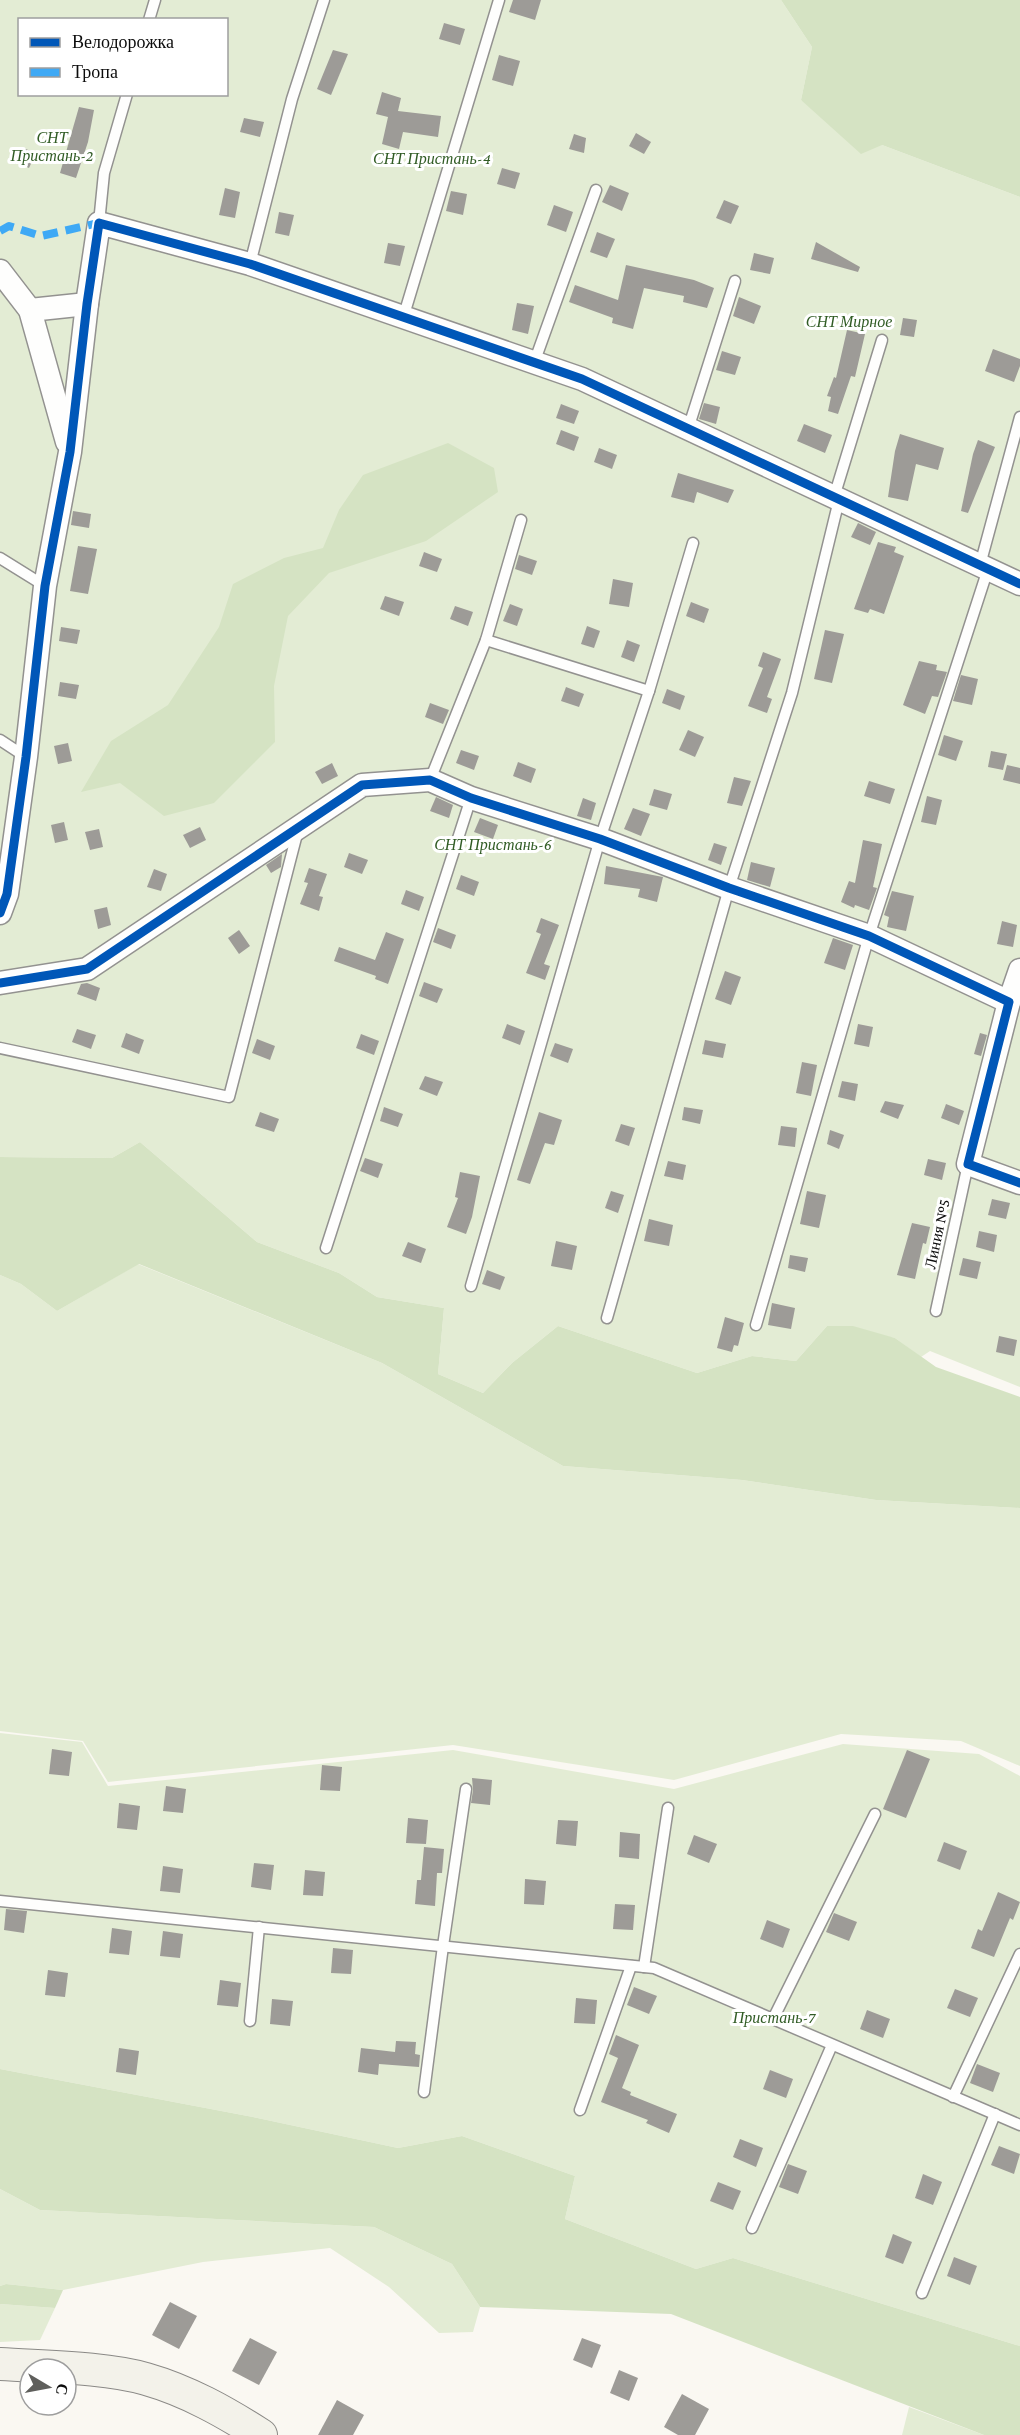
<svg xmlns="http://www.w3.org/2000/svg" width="1020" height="2435" font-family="'Crimson Pro',serif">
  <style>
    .green { fill: #e3ecd4; fill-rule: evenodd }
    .forest { fill: #d5e3c3 }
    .building { fill: #9d9b97 }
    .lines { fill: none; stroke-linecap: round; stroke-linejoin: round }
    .lane-casing { stroke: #939290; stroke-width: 13 }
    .street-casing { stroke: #939290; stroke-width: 25 }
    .secondary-casing { stroke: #8a8986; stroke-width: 34 }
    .lane { stroke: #fefefd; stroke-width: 10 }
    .street { stroke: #fefefd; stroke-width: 22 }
    .secondary { stroke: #f3f2ea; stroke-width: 32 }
    .quiet { stroke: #3fa9f5; stroke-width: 8; stroke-dasharray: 15 8; stroke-linecap: butt }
    .cycleway-casing { stroke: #fff; stroke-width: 13 }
    .cycleway { stroke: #0057b8; stroke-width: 9 }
    .labels { text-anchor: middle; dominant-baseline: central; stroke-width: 6; stroke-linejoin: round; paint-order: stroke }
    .park-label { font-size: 16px; font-style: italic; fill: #315c25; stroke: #fff }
    .street-label { font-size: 16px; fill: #0c0c0c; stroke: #fff }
  </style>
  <rect width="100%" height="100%" fill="#faf8f2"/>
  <g class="green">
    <path d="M0,0h781l31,47 -11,53 81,45 138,52v1190l-90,-36 -9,6 -26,-19 -68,-12 -31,35 -44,-5 -55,17 -139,-47 -46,37 -29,30 -45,-19 6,-66 -67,-11 -38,-24 -82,-31 -117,-100 -28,16 -112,-1zM20,20h206v74h-206z"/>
    <polygon points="138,1264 382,1363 563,1466 742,1480 876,1500 1020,1508 1020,1766 961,1741 841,1734 674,1780 453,1745 108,1782 83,1741 0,1731 0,1275 21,1284 57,1311"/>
    <polygon points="0,1733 82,1742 108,1786 453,1750 674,1789 843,1744 979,1754 1020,1776 1020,2346 733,2258 696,2269 565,2219 575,2176 462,2136 398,2148 253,2117 0,2069"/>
    <polygon points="0,2189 40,2210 374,2227 452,2264 480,2307 473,2332 439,2333 389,2287 330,2248 203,2262 63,2290 6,2284 0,2286"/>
    <polygon points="0,2304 55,2308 40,2340 0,2342"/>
    <polygon points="909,2407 984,2435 902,2435"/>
  </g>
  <g class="forest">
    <polygon points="781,0 1020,0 1020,197 882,145 861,154 801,100 812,47"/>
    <polygon points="448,443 494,468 498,492 426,541 329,573 288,616 274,686 275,742 214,803 164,816 120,783 81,792 111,741 168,705 219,627 233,584 284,558 323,548 339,510 363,475"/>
    <polygon points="140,1142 257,1242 339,1273 377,1297 444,1308 438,1374 483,1393 512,1363 558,1326 697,1373 752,1356 796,1361 827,1326 853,1326 895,1338 936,1367 1020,1397 1020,1508 876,1500 742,1480 563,1466 382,1363 139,1264 57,1311 21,1284 0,1275 0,1157 112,1158"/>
    <polygon points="0,2069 253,2117 398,2148 462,2136 575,2176 565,2219 696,2269 733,2258 1020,2346 1020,2435 984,2435 671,2314 480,2307 452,2264 374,2227 40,2210 0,2189"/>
    <polygon points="6,2284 63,2290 55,2308 0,2304 0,2286"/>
  </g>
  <g class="building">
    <polygon points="513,0 541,0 535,20 509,12"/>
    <polygon points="444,23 465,29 460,45 439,39"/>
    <polygon points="333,50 348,54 331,95 317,89"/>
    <polygon points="499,55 520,61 513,86 492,80"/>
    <polygon points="382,92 401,98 398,111 441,116 438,137 403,132 399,149 382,144 388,117 376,114"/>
    <polygon points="79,107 94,110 88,142 76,178 60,173"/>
    <polygon points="244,118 264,122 260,137 240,132"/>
    <polygon points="636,133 651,142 644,154 629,146"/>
    <polygon points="574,134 586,138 584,153 569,149"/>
    <polygon points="23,148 36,153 29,168 16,162"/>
    <polygon points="502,168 520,173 515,189 497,184"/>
    <polygon points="610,185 629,193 622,211 602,202"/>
    <polygon points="225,188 240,192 235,218 219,215"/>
    <polygon points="451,191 467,194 463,215 446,211"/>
    <polygon points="724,200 739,206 731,224 716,218"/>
    <polygon points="554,205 573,212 566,232 547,225"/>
    <polygon points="279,212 294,215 289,236 275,233"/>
    <polygon points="597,232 615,239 607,258 590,252"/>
    <polygon points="816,242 860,267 858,272 811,259"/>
    <polygon points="388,243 405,246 400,266 384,263"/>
    <polygon points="754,253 774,258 770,274 750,270"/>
    <polygon points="626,265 694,280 714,288 707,308 683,302 684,296 644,288 633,329 612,323 613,318 569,302 575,285 618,300"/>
    <polygon points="739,297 761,306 754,324 733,316"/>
    <polygon points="517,303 534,306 528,334 512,330"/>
    <polygon points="903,318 917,320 914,337 900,335"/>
    <polygon points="847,330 865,334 855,377 851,376 838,414 828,411 831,397 827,396 834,377 836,378"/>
    <polygon points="993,349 1020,359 1020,366 1014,382 985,371"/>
    <polygon points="722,351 741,357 735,375 716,370"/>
    <polygon points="704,403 720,407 716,424 699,419"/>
    <polygon points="561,404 579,411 574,424 556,418"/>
    <polygon points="804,424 832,435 825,453 797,441"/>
    <polygon points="561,430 579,437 574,451 556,444"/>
    <polygon points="900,434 944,448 938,470 916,464 908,501 888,497 895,451"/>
    <polygon points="978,440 995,447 968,513 961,511 973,454"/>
    <polygon points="599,448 617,455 612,469 594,462"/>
    <polygon points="678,473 734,490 728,503 697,492 694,503 671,497"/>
    <polygon points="73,511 91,514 89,528 71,525"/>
    <polygon points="858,523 876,532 870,545 851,537"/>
    <polygon points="878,542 896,547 894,552 904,556 884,614 870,609 868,613 854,609"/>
    <polygon points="78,546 97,549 88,594 70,591"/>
    <polygon points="424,552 442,559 437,572 419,566"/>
    <polygon points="519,555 537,561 532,575 515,569"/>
    <polygon points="613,579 633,583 629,607 609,604"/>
    <polygon points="385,596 404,602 399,616 380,609"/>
    <polygon points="691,602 709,609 704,623 686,616"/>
    <polygon points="510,604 523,609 517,626 503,621"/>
    <polygon points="455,606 473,612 468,626 450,619"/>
    <polygon points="587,626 600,631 594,648 581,644"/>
    <polygon points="61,627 80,630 77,644 59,641"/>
    <polygon points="825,630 844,634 832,683 814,679"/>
    <polygon points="627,640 640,645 634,662 621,657"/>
    <polygon points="763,652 781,659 767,697 772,699 767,713 748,706 763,668 758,666"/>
    <polygon points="919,661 937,665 936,670 947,672 938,697 932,696 925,714 903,705"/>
    <polygon points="961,675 978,679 972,705 953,701"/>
    <polygon points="60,682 79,685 76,699 58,696"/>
    <polygon points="566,687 584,694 579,707 561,701"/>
    <polygon points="667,689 685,696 680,710 662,703"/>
    <polygon points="430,703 449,710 443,724 425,717"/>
    <polygon points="688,730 704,737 695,757 679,750"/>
    <polygon points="944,735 963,741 956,761 938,755"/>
    <polygon points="68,743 72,761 58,764 54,746"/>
    <polygon points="461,750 479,756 474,770 456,763"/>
    <polygon points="991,751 1007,754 1003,770 988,767"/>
    <polygon points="518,762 536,769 531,783 513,776"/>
    <polygon points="332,763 338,776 322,784 315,772"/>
    <polygon points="1007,765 1020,768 1020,784 1003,780"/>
    <polygon points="734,777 751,781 742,806 727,803"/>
    <polygon points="869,781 895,789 890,804 864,796"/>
    <polygon points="654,789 672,794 667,810 649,805"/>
    <polygon points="927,796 942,800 936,825 921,822"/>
    <polygon points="436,797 453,805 449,818 430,811"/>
    <polygon points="583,798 596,803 591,820 577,816"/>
    <polygon points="633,808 650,814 641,836 624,829"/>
    <polygon points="480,818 498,825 493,839 474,832"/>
    <polygon points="64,822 68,840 55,843 51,825"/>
    <polygon points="200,827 206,840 190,848 183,835"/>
    <polygon points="99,829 103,847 90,850 85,832"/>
    <polygon points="863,840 882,844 873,887 877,888 869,910 855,905 854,908 841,902 849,881 855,883"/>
    <polygon points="714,843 727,847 721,865 708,860"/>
    <polygon points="349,853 368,860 362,874 344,867"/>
    <polygon points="282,854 281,867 271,873 266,865"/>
    <polygon points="751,862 775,868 770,887 747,880"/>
    <polygon points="606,866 663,877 657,902 638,897 640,889 604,884"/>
    <polygon points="309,868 327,874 319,896 323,897 319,911 300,904 308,883 304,882"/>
    <polygon points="154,869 167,874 161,891 147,887"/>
    <polygon points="461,875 479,882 474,896 456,889"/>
    <polygon points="406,890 424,897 419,911 401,904"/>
    <polygon points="892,891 914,896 906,931 887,927 889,917 884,915"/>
    <polygon points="107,907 111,925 98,929 94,910"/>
    <polygon points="541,918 559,925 544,964 550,966 545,980 526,973 541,934 536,932"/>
    <polygon points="1002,921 1017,925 1013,947 997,944"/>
    <polygon points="438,928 456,935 451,949 433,942"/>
    <polygon points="239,930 250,946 239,954 228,938"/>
    <polygon points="386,932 404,939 388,984 375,979 376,976 334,961 339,947 375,960"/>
    <polygon points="833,938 853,945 845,970 824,963"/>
    <polygon points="725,971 741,977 731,1005 715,999"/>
    <polygon points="424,982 443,989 437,1003 419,996"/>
    <polygon points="87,983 100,988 96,1001 77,994 81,984"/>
    <polygon points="507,1024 525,1031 520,1045 502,1038"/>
    <polygon points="858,1024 873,1027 869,1047 854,1044"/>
    <polygon points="77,1029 96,1035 91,1049 72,1042"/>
    <polygon points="126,1033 144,1040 139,1054 121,1047"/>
    <polygon points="980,1033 987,1035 981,1056 974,1054"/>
    <polygon points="361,1034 379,1041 374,1055 356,1048"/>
    <polygon points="257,1039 275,1046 270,1060 252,1053"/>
    <polygon points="705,1040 726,1044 723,1058 702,1054"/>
    <polygon points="555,1043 573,1049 568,1063 550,1056"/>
    <polygon points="802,1062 817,1065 811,1096 796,1093"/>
    <polygon points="425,1076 443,1082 437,1096 419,1089"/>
    <polygon points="842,1081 858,1084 855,1101 838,1097"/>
    <polygon points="885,1101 904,1105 898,1119 880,1112"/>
    <polygon points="946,1104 964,1111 959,1125 941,1118"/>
    <polygon points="384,1107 403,1114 398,1127 380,1121"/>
    <polygon points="684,1107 703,1110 700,1124 682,1120"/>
    <polygon points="260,1112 279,1119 274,1132 255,1126"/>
    <polygon points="539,1112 562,1120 554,1145 545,1143 530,1184 517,1180"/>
    <polygon points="621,1124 635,1128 629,1146 615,1141"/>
    <polygon points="781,1126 797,1128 795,1147 778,1145"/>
    <polygon points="830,1130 844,1135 839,1149 827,1144"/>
    <polygon points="365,1158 383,1164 378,1178 360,1171"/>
    <polygon points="928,1159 946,1163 942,1180 924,1175"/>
    <polygon points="668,1161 686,1165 683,1180 664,1176"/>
    <polygon points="460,1172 480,1176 472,1217 466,1234 447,1227 458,1198 455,1197"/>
    <polygon points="611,1191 624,1195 618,1213 605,1208"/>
    <polygon points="807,1191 826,1195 819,1228 800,1224"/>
    <polygon points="992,1199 1010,1203 1006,1219 988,1215"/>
    <polygon points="649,1219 673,1225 669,1246 644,1241"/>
    <polygon points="912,1223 930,1227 926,1244 923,1243 915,1279 897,1275"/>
    <polygon points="979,1231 997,1235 994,1252 976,1247"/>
    <polygon points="556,1241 577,1246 572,1270 551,1266"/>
    <polygon points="408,1242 426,1249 421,1263 402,1256"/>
    <polygon points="790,1255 808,1258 805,1272 788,1268"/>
    <polygon points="963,1258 981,1262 977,1279 959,1275"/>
    <polygon points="487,1270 505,1277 500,1290 482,1284"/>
    <polygon points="772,1303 795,1308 791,1329 768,1325"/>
    <polygon points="725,1317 744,1323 738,1346 734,1345 732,1352 717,1348"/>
    <polygon points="999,1336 1017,1340 1014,1356 996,1352"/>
    <polygon points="52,1749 72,1752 69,1776 49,1774"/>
    <polygon points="907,1750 930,1759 906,1818 883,1809"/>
    <polygon points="322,1765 342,1767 340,1791 320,1790"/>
    <polygon points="472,1778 492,1780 490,1805 471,1803 473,1790"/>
    <polygon points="166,1786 186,1789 183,1813 163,1811"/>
    <polygon points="119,1803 140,1806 137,1830 117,1828"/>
    <polygon points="408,1818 428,1820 426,1844 406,1843"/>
    <polygon points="558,1820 578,1821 576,1846 556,1844"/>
    <polygon points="620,1832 640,1834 639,1859 619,1857"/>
    <polygon points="694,1835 717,1844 709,1863 687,1854"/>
    <polygon points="944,1842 967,1851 960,1870 937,1861"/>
    <polygon points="424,1847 444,1849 442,1873 437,1873 435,1906 415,1904 417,1880 421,1880"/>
    <polygon points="254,1863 274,1865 271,1890 251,1887"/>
    <polygon points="163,1866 183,1869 180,1893 160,1891"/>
    <polygon points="305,1870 325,1872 323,1896 303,1895"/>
    <polygon points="525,1879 546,1881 544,1905 524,1904"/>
    <polygon points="998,1892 1020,1902 1013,1920 1010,1918 994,1957 971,1948 978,1929 982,1931"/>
    <polygon points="615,1904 635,1905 633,1930 613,1929"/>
    <polygon points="6,1909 27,1911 24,1933 4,1930"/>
    <polygon points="834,1913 857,1922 849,1941 826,1932"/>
    <polygon points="767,1920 790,1929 783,1948 760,1939"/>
    <polygon points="112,1928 132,1931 129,1955 109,1953"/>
    <polygon points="163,1931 183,1934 180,1958 160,1956"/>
    <polygon points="333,1948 353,1950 351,1974 331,1973"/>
    <polygon points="48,1970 68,1973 65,1997 45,1995"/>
    <polygon points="220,1980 241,1983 238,2007 217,2005"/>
    <polygon points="634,1987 657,1996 649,2014 627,2005"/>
    <polygon points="955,1989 978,1998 970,2017 947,2008"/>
    <polygon points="576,1998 597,2000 595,2024 574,2023"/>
    <polygon points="272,1999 293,2001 290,2026 270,2024"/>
    <polygon points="867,2010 890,2019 883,2038 860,2029"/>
    <polygon points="616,2035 639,2045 622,2088 631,2092 630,2095 677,2114 669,2133 646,2123 648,2120 601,2102 618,2058 609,2054"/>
    <polygon points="396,2041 416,2042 415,2054 420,2055 419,2067 379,2064 378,2075 358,2072 361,2048 395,2052"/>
    <polygon points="119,2048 139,2051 136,2075 116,2072"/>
    <polygon points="977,2064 1000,2073 993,2092 970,2083"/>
    <polygon points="770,2070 793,2079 786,2098 763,2089"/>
    <polygon points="740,2139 763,2148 756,2167 733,2157"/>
    <polygon points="999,2146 1020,2154 1014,2174 991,2165"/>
    <polygon points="788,2164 807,2171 798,2194 779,2187"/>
    <polygon points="923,2174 942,2182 933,2205 915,2198"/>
    <polygon points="718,2182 741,2191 733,2210 710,2201"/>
    <polygon points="893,2234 912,2242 903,2264 885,2257"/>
    <polygon points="954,2257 977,2266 970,2285 947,2276"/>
    <polygon points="170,2302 197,2316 179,2349 152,2335"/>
    <polygon points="250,2338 277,2352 259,2385 232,2371"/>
    <polygon points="582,2338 601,2345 592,2368 573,2360"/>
    <polygon points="619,2370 638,2378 629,2401 610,2393"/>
    <polygon points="682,2394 709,2409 695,2435 678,2435 664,2427"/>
    <polygon points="337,2400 364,2415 353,2435 318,2435"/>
  </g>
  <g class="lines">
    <g class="lane-casing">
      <g id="lane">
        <polyline points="149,20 155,0"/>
        <polyline points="99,223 104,173 127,94"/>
        <polyline points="250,264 292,99 324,0"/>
        <polyline points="403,318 499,0"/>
        <polyline points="534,363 596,190"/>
        <polyline points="688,429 735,281"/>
        <polyline points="834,497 882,340"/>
        <polyline points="0,558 45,586"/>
        <polyline points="980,565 1020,417"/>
        <polyline points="486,640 649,691"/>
        <polyline points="0,740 26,757"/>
        <polyline points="430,780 486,640 521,520"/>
        <polyline points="0,1048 229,1097 298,830"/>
        <polyline points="326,1248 471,798"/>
        <polyline points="471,1286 600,839 649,691 693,543"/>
        <polyline points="936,1311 968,1164"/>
        <polyline points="607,1318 729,888 792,693 839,500"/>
        <polyline points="756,1325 869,936 988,569"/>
        <polyline points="0,1901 654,1968 1020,2125"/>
        <polyline points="644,1967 668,1808"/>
        <polyline points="773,2019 875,1814"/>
        <polyline points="250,2021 259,1927"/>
        <polyline points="424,2092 443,1946 466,1789"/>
        <polyline points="953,2097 1020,1954"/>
        <polyline points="580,2110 631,1966"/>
        <polyline points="752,2228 832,2045"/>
        <polyline points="922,2293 995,2114"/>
      </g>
    </g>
    <g class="street-casing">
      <g id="street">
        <polyline points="0,271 30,310 67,442"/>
        <polyline points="30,310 87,304"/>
        <polyline points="0,913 7,894 26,757 45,586 70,452 87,304 99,223 250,264 582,379 1020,584"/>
        <polyline points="0,983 87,969 362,785 430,780 471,798 600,839 729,888 869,936 1009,1002 968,1164 1020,1183"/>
        <polyline points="1009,1002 1020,970"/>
      </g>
    </g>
    <g class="secondary-casing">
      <path id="secondary" d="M0,2364c44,3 105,3 146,15 42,12 79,33 115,56"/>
    </g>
    <use href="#lane" class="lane"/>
    <use href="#street" class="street"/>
    <use href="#secondary" class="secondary"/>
    <polyline class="quiet" points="0,231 9,226 41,236 99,223"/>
    <g class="cycleway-casing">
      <g id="cycleway">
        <polyline points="0,913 7,894 26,757 45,586 70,452 87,304 99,223 250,264 582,379 1020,584"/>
        <polyline points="0,983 87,969 362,785 430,780 471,798 600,839 729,888 869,936 1009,1002 968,1164 1020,1183"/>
      </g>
    </g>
    <use href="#cycleway" class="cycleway"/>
  </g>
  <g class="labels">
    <g class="park-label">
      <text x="52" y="137">СНТ<tspan x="52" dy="18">Пристань-2</tspan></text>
      <text x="432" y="158">СНТ Пристань-4</text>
      <text x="849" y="321">СНТ Мирное</text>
      <text x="493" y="844">СНТ Пристань-6</text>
      <text x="774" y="2017">Пристань-7</text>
    </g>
    <g class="street-label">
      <text transform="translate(937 1234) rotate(-78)">Линия №5</text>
    </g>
  </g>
  <rect x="18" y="18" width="210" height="78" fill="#ffffff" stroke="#9e9e9e" stroke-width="1.5"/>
  <rect x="30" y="38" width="30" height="9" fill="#0057b8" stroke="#9e9e9e" stroke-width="1.5"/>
  <text x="72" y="48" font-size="18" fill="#0c0c0c">Велодорожка</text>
  <rect x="30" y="68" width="30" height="9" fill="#3fa9f5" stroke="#9e9e9e" stroke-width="1.5"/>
  <text x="72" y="78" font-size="18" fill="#0c0c0c">Тропа</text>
  <g transform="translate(48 2387) rotate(100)"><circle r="28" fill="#ffffff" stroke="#9e9e9e" stroke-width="1.5"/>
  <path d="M0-4.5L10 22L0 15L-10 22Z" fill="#5f5f5c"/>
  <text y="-9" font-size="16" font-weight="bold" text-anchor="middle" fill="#0c0c0c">С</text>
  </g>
</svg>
